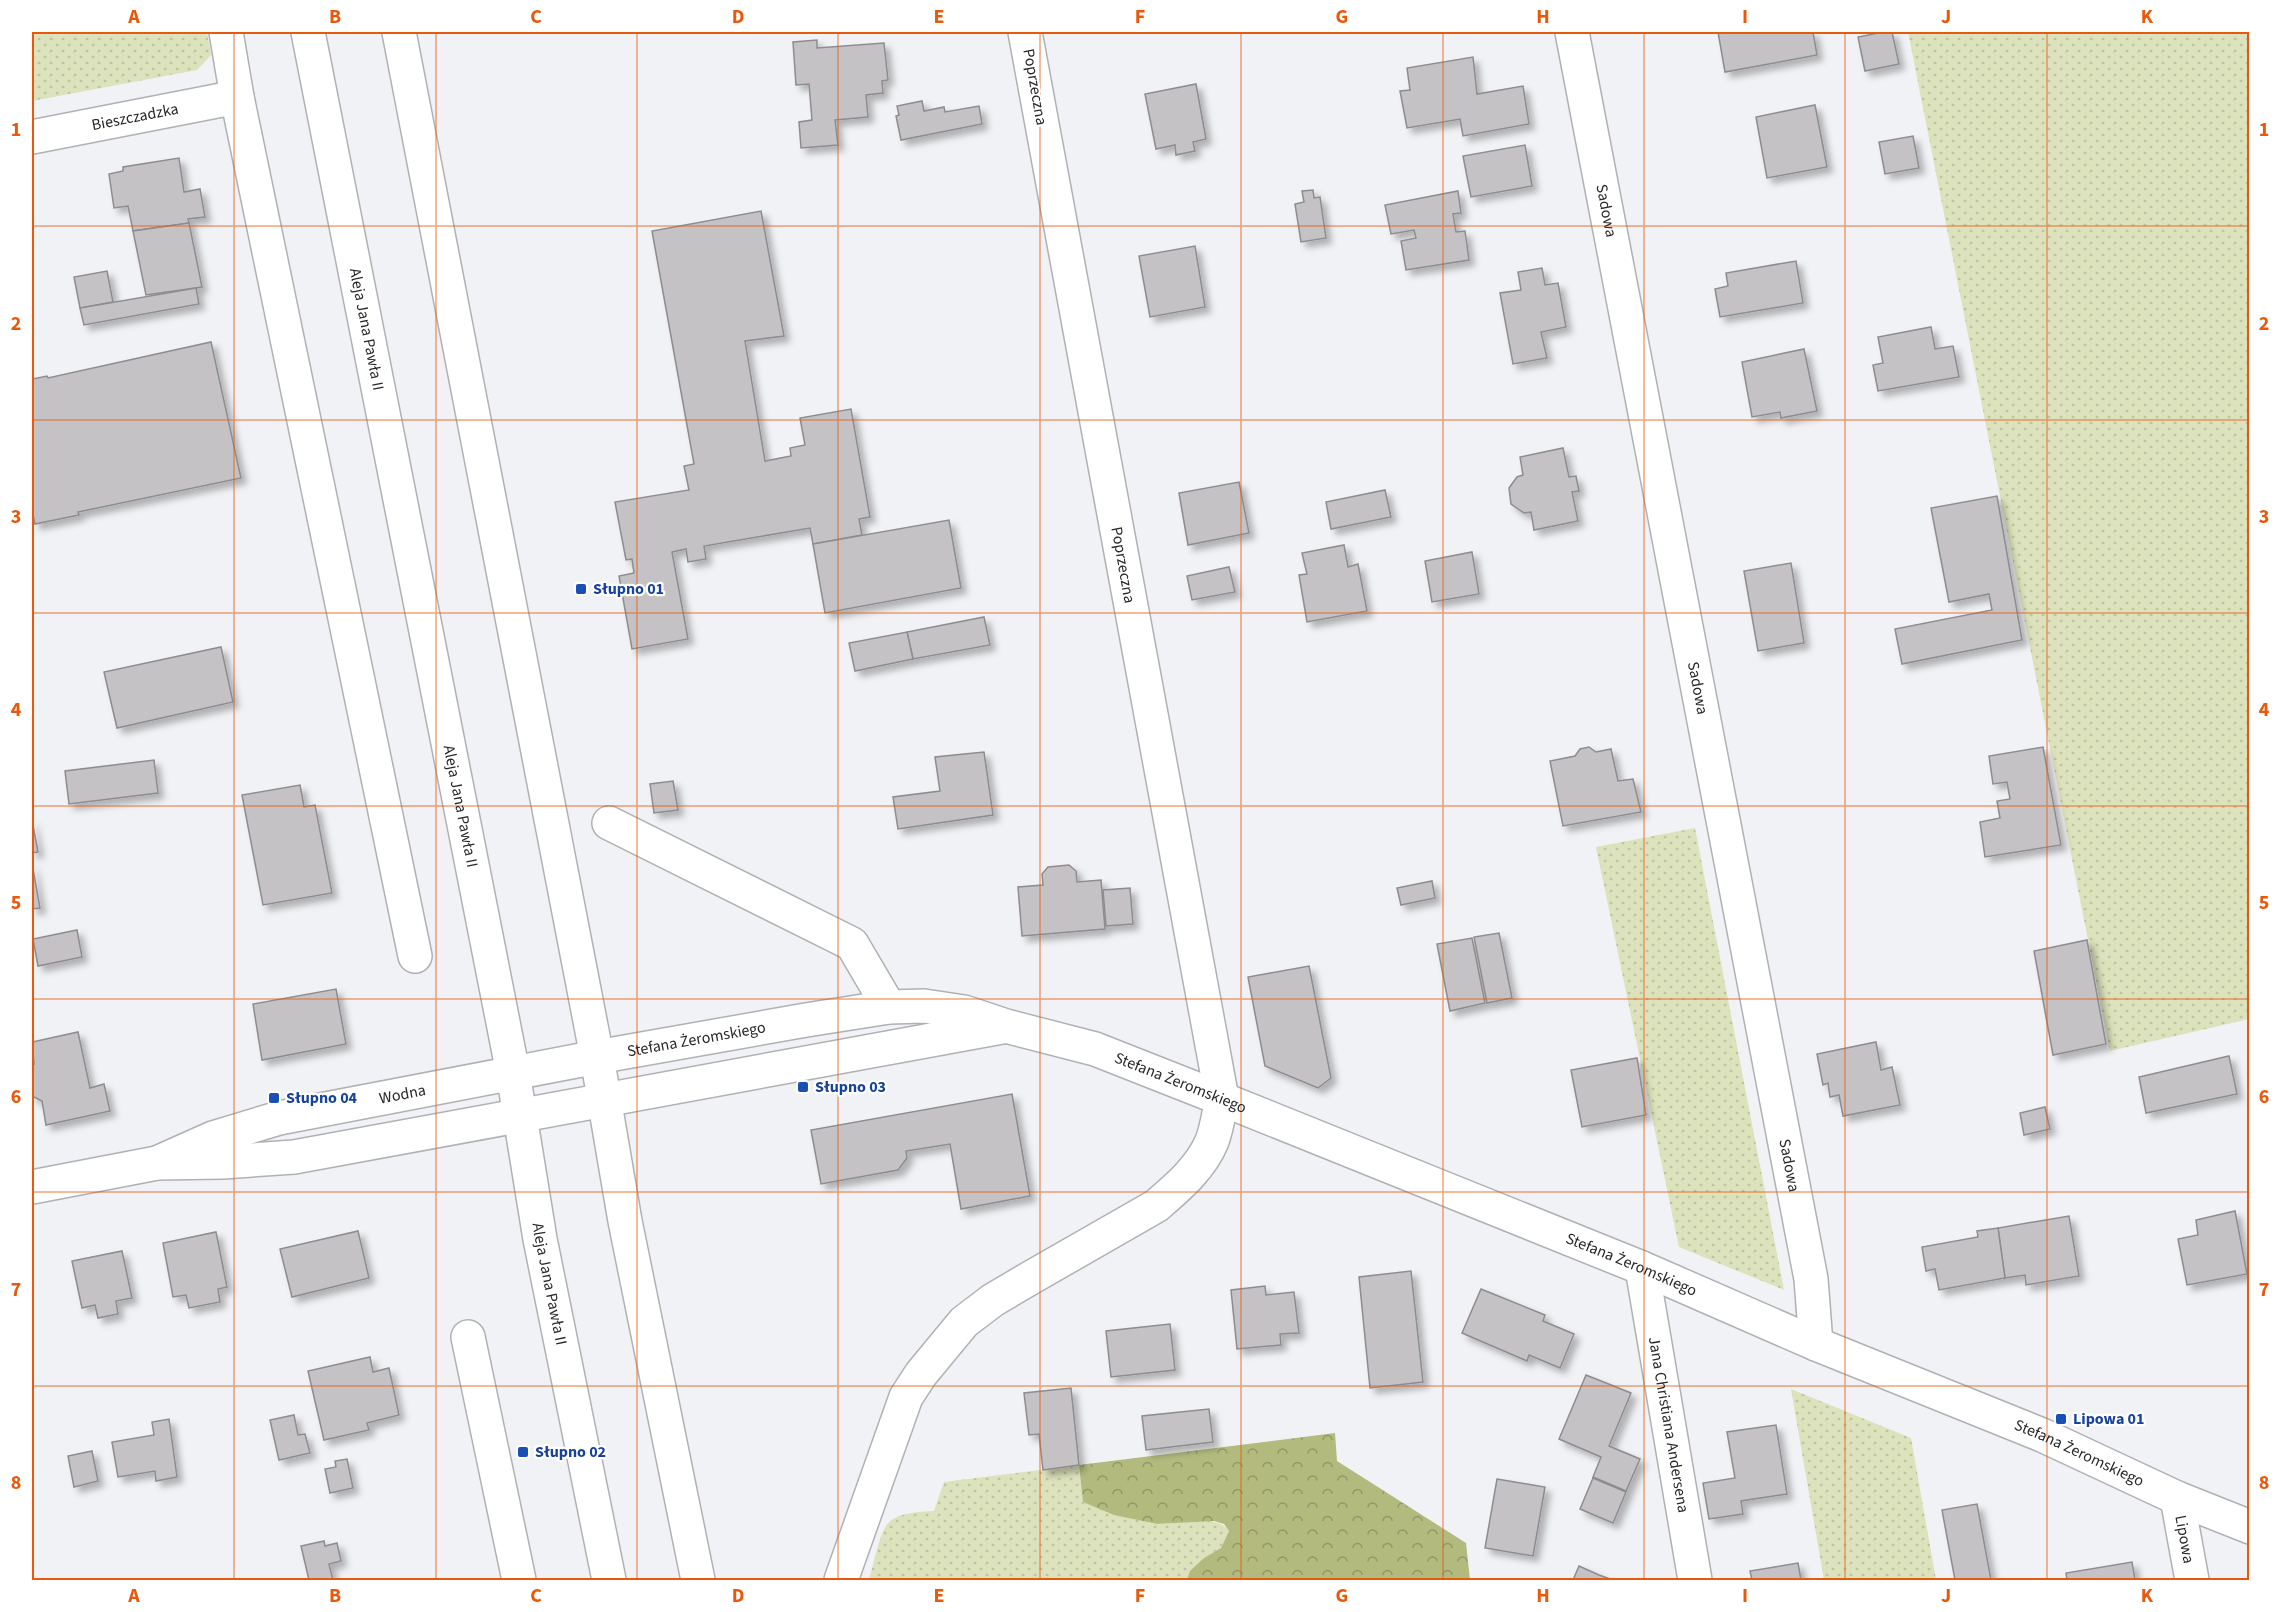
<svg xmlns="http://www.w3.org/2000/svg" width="2281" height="1612" font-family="'Source Sans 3',sans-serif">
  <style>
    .grass { fill: url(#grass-dots) }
    .forest { fill: url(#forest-crowns) }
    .building { fill: #c5c2c5; stroke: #8e8c8e; stroke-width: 1.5; filter: url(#shadow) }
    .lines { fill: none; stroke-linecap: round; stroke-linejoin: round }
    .minor-casing { stroke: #b0b1b4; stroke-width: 36 }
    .major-casing { stroke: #b0b1b4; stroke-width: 36 }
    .minor { stroke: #fff; stroke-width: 33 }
    .major { stroke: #fff; stroke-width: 33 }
    .grid { fill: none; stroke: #e8590c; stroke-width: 1.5; stroke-opacity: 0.55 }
    .transit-dot { fill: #1a4fb4; stroke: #fff; stroke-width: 2 }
    .labels { text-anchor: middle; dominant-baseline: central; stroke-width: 4.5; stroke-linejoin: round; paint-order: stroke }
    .street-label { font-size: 16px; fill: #272728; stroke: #fff }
    .transit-label { font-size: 16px; font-weight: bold; fill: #164399; stroke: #fff; text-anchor: start }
    .neatline { fill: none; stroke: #e8590c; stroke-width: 2 }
    .grid-label { font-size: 20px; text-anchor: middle; font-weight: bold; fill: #e8590c }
  </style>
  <defs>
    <pattern id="grass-dots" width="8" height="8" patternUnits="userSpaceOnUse" patternTransform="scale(1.5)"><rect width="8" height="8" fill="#dce2bb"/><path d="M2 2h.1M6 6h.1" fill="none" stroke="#bdc2a1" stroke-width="1.8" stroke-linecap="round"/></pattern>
    <pattern id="forest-crowns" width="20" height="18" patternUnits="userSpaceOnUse" patternTransform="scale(1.5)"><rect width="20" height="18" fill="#b2ba7d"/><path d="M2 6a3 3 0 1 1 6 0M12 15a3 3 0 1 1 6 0" fill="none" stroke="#919766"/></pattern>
    <filter id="shadow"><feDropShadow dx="5.5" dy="5.5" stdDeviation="3" flood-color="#0004"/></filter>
  </defs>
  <rect width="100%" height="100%" fill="#f1f2f5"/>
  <g class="grass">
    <polygon points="32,32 207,32 211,55 197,70 32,101"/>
    <polygon points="1908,32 2249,32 2249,1019 2110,1051"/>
    <polygon points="1695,828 1784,1290 1679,1247 1596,847"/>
    <polygon points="1791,1389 1911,1438 1936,1580 1824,1580"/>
    <path d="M1079,1465l4,37c20,6 57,21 76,22 21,1 56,-12 70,7l-8,17 -17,10 -13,13 -4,9h-318c3,-10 11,-47 17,-54 9,-14 33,-14 48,-15l10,-29z"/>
  </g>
  <polygon class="forest" points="1335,1433 1337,1461 1466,1543 1470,1580 1187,1580 1190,1571 1204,1558 1221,1548 1229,1531 1224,1524 1214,1521 1157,1524 1114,1515 1083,1502 1079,1465"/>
  <g class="building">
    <polygon points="1718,32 1813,32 1817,55 1725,72"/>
    <polygon points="1883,32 1892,32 1899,64 1865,71 1858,37"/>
    <polygon points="817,40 817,48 884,43 888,80 882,81 883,93 866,95 868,117 835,120 838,145 801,148 799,122 812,120 809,84 796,85 793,42"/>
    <polygon points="1473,57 1477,94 1523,86 1529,124 1463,136 1460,119 1407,128 1400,91 1410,90 1407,68"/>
    <polygon points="1196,84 1206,139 1193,142 1195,151 1176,155 1175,145 1156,149 1145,94"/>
    <polygon points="922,101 924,111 944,107 945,112 979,106 982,124 901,140 896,116 899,115 897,106"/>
    <polygon points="1815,105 1827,167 1767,178 1756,117"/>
    <polygon points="1913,136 1919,168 1885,174 1879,142"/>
    <polygon points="1525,145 1532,186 1471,197 1463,156"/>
    <polygon points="179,158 184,192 200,189 205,217 188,219 189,223 133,231 128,206 114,208 109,174 123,171 123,167"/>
    <polygon points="1313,190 1314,198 1320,197 1326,238 1301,242 1295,204 1304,202 1302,191"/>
    <polygon points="1458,191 1461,213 1453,214 1456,232 1465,231 1469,260 1406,270 1401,241 1416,238 1414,230 1391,234 1385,205"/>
    <polygon points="761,211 784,336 745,341 765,461 791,456 790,448 805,445 800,418 851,409 870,517 859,519 862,535 813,544 810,528 704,546 706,559 688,562 686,549 672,552 688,639 632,649 619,576 634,573 632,559 626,560 615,502 689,490 684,466 694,464 652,231"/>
    <polygon points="189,223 202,287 146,295 133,231"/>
    <polygon points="1195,246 1205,307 1150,317 1139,256"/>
    <polygon points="1796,261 1803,303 1720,317 1715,289 1728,286 1726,273"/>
    <polygon points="1542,268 1545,285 1558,283 1566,327 1541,332 1547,358 1513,364 1500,293 1521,290 1518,272"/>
    <polygon points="107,271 113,302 80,308 74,277"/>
    <polygon points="196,288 199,304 84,325 80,308"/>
    <polygon points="1931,327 1935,349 1953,346 1959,377 1878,391 1873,365 1883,363 1878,337"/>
    <polygon points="211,342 241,478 78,512 79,515 35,524 32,510 32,379 47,376 48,378"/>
    <polygon points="1804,349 1817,411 1781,418 1780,412 1752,417 1742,362"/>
    <polygon points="1563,448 1569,477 1576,476 1579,491 1572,492 1578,521 1534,530 1531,512 1524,513 1511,504 1509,488 1517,477 1523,475 1520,457"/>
    <polygon points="1239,482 1249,533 1188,545 1179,493"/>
    <polygon points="1385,490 1391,517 1331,529 1326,502"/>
    <polygon points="1997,496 2022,640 1902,664 1895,629 1992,610 1989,594 1949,602 1931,508"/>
    <polygon points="949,520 961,588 825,613 813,544"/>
    <polygon points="1344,545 1348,567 1358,564 1367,611 1307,622 1299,575 1307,574 1302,553"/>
    <polygon points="1472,552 1479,594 1432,602 1425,561"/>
    <polygon points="1791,563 1804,643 1758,651 1744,571"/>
    <polygon points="1229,567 1235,592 1192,600 1187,576"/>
    <polygon points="984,617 990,645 913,659 907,632"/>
    <polygon points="907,632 913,659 855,671 849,643"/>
    <polygon points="221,647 233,702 117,728 104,672"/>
    <polygon points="1589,747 1596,752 1611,749 1618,781 1633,779 1641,812 1563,826 1550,761 1575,756 1580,749"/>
    <polygon points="2043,747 2061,845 1985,857 1980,822 2000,818 1997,801 2010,799 2007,782 1993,784 1989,756"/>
    <polygon points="984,752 993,815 898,829 893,797 940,791 935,757"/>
    <polygon points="154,760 158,793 69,804 65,771"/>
    <polygon points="673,781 678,810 654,813 650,784"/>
    <polygon points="300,785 304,807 315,805 332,893 263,905 242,795"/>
    <polygon points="32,820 38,852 32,853"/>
    <polygon points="32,863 40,908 32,909"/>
    <polygon points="1069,865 1076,871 1077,882 1101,880 1105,929 1022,936 1018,887 1043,885 1042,874 1048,867"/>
    <polygon points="1432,881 1435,898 1401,905 1397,888"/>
    <polygon points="1130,888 1133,924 1106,926 1103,890"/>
    <polygon points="77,930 82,957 38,966 33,939"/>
    <polygon points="1499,933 1512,998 1487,1003 1474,937"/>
    <polygon points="1472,938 1485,1003 1450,1011 1437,944"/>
    <polygon points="2087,940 2106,1044 2053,1055 2034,951"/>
    <polygon points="1309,966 1331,1078 1318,1088 1265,1066 1248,977"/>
    <polygon points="336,989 346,1044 262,1060 253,1004"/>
    <polygon points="78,1032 90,1088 104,1084 110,1111 46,1125 42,1101 32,1096 32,1064 34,1064 32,1042"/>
    <polygon points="1876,1042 1881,1070 1892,1067 1900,1105 1843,1116 1839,1095 1830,1097 1828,1083 1823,1085 1817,1054"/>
    <polygon points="2229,1056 2237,1094 2146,1113 2139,1077"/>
    <polygon points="1637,1058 1646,1115 1582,1127 1571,1070"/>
    <polygon points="1012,1094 1030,1196 961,1209 950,1144 906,1151 907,1158 898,1170 821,1184 811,1130"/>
    <polygon points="2045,1107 2050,1129 2024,1135 2020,1113"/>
    <polygon points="2235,1211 2247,1274 2187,1285 2178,1239 2198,1235 2196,1220"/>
    <polygon points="2069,1216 2079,1276 2026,1285 2025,1275 2005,1278 1998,1228"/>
    <polygon points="1998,1228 2005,1278 1939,1290 1935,1269 1926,1271 1922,1247 1978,1237 1977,1231"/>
    <polygon points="358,1231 369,1278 292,1297 280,1249"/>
    <polygon points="216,1232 227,1287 218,1289 220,1302 189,1308 186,1295 173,1297 163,1243"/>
    <polygon points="122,1251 132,1298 116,1301 118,1314 98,1318 95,1305 82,1308 72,1261"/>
    <polygon points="1411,1271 1423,1382 1370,1388 1359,1277"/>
    <polygon points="1265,1286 1266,1295 1294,1292 1299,1333 1280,1334 1281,1345 1237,1349 1231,1290"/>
    <polygon points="1481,1289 1545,1315 1543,1321 1574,1334 1560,1368 1529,1355 1527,1361 1462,1333"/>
    <polygon points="1170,1324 1175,1370 1111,1377 1106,1331"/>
    <polygon points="370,1357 373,1372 389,1368 399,1415 367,1423 369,1430 324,1440 308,1371"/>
    <polygon points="1586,1375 1631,1393 1609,1446 1640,1459 1626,1491 1593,1477 1601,1457 1559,1439"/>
    <polygon points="1071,1388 1079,1465 1043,1470 1039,1434 1029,1435 1024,1393"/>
    <polygon points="1209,1409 1213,1442 1146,1450 1142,1416"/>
    <polygon points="294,1415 298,1435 305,1434 310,1453 279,1460 270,1420"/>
    <polygon points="169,1419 177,1477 156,1481 155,1471 118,1477 112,1442 154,1435 152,1422"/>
    <polygon points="1776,1425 1787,1494 1741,1501 1743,1514 1709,1519 1703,1483 1735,1478 1727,1432"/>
    <polygon points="92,1451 98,1481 74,1487 68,1456"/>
    <polygon points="347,1459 353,1488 330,1493 325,1469 336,1467 335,1461"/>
    <polygon points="1593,1478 1626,1492 1613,1523 1580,1509"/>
    <polygon points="1497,1479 1545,1487 1533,1556 1485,1548"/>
    <polygon points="1977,1504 1991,1580 1955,1580 1942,1510"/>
    <polygon points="324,1541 325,1546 337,1543 341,1561 329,1564 333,1580 309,1580 301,1546"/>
    <polygon points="2132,1562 2135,1580 2067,1580 2066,1573"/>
    <polygon points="1798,1563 1801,1580 1752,1580 1750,1571"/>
    <polygon points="1579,1566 1599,1575 1613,1580 1573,1580"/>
  </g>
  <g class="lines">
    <g class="minor-casing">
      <g id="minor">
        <polyline points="226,32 237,97 415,956"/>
        <path id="s1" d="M1572,32l239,1247 5,65"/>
        <path id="s2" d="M32,137l205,-40"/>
        <polyline points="609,823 852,944 889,1007"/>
        <path id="s3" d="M157,1163l56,-25 66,-20 318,-61 209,-37 83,-13 35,-1 40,6 42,14 89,23 127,50 420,169 174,76 226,91 135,63 73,29"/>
        <polyline points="32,1187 157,1163 223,1162 294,1157 1002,1027"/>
        <path id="s4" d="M1642,1268l53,312"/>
        <polyline points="468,1337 519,1580"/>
        <path id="s5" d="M2177,1498l15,82"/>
        <path d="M841,1580l65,-183 15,-23 43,-52 29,-22 39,-23 124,-71c21,-18 45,-38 56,-65 5,-13 7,-29 10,-42l-197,-1067"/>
      </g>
    </g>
    <g class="major-casing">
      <g id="major">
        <path id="s6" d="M308,32l205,1041 27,166 69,341"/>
        <polyline points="399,32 597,1057 625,1221 698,1580"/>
      </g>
    </g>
    <use href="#minor" class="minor"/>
    <use href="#major" class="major"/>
  </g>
  <path class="grid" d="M234,32v1548M436,32v1548M637,32v1548M838,32v1548M1040,32v1548M1241,32v1548M1443,32v1548M1644,32v1548M1845,32v1548M2047,32v1548M32,226h2218M32,420h2218M32,613h2218M32,806h2218M32,999h2218M32,1192h2218M32,1386h2218"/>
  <g class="transit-dot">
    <rect x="575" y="583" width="12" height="12" rx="3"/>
    <rect x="797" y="1081" width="12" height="12" rx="3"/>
    <rect x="268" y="1092" width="12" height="12" rx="3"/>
    <rect x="2055" y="1413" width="12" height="12" rx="3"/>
    <rect x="517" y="1446" width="12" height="12" rx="3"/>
  </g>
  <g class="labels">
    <g class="street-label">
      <text transform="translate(1035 87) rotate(80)">Poprzeczna</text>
      <text stroke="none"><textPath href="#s2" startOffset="105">Bieszczadzka</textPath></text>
      <text stroke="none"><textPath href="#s1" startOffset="182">Sadowa</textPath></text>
      <text stroke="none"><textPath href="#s6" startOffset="303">Aleja Jana Pawła II</textPath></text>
      <text transform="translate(1123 565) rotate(80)">Poprzeczna</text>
      <text stroke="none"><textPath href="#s1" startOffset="668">Sadowa</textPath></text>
      <text stroke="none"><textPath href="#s6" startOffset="789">Aleja Jana Pawła II</textPath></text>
      <text stroke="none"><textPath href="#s3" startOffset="555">Stefana Żeromskiego</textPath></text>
      <text stroke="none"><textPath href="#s3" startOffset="1054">Stefana Żeromskiego</textPath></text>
      <text stroke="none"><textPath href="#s3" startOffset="256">Wodna</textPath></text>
      <text stroke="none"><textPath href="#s1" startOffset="1154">Sadowa</textPath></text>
      <text stroke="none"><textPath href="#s3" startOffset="1540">Stefana Żeromskiego</textPath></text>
      <text stroke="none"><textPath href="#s6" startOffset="1275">Aleja Jana Pawła II</textPath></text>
      <text stroke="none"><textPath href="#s4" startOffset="159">Jana Christiana Andersena</textPath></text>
      <text stroke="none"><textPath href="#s3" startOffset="2026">Stefana Żeromskiego</textPath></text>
      <text stroke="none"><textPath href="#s5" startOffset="42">Lipowa</textPath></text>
    </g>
    <g class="transit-label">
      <text x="593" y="589">Słupno 01</text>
      <text x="815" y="1087">Słupno 03</text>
      <text x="286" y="1098">Słupno 04</text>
      <text x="2073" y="1419">Lipowa 01</text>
      <text x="535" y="1452">Słupno 02</text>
    </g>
  </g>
  <rect width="2281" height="1612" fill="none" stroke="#ffffff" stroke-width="66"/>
  <rect x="33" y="33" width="2215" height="1546" class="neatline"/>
  <g class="grid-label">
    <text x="134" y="23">A</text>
    <text x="335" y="23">B</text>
    <text x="536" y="23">C</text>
    <text x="738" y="23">D</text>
    <text x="939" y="23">E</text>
    <text x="1140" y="23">F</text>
    <text x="1342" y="23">G</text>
    <text x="1543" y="23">H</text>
    <text x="1745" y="23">I</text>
    <text x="1946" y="23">J</text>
    <text x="2147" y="23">K</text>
    <text x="16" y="136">1</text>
    <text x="2264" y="136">1</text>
    <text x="16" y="330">2</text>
    <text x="2264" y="330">2</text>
    <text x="16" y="523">3</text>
    <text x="2264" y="523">3</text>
    <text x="16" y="716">4</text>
    <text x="2264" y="716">4</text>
    <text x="16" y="909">5</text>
    <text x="2264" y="909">5</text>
    <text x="16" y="1103">6</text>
    <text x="2264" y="1103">6</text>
    <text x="16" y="1296">7</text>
    <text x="2264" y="1296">7</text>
    <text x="16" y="1489">8</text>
    <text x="2264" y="1489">8</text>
    <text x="134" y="1602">A</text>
    <text x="335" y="1602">B</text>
    <text x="536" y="1602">C</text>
    <text x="738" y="1602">D</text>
    <text x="939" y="1602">E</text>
    <text x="1140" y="1602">F</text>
    <text x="1342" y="1602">G</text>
    <text x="1543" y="1602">H</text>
    <text x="1745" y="1602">I</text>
    <text x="1946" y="1602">J</text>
    <text x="2147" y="1602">K</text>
  </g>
</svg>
